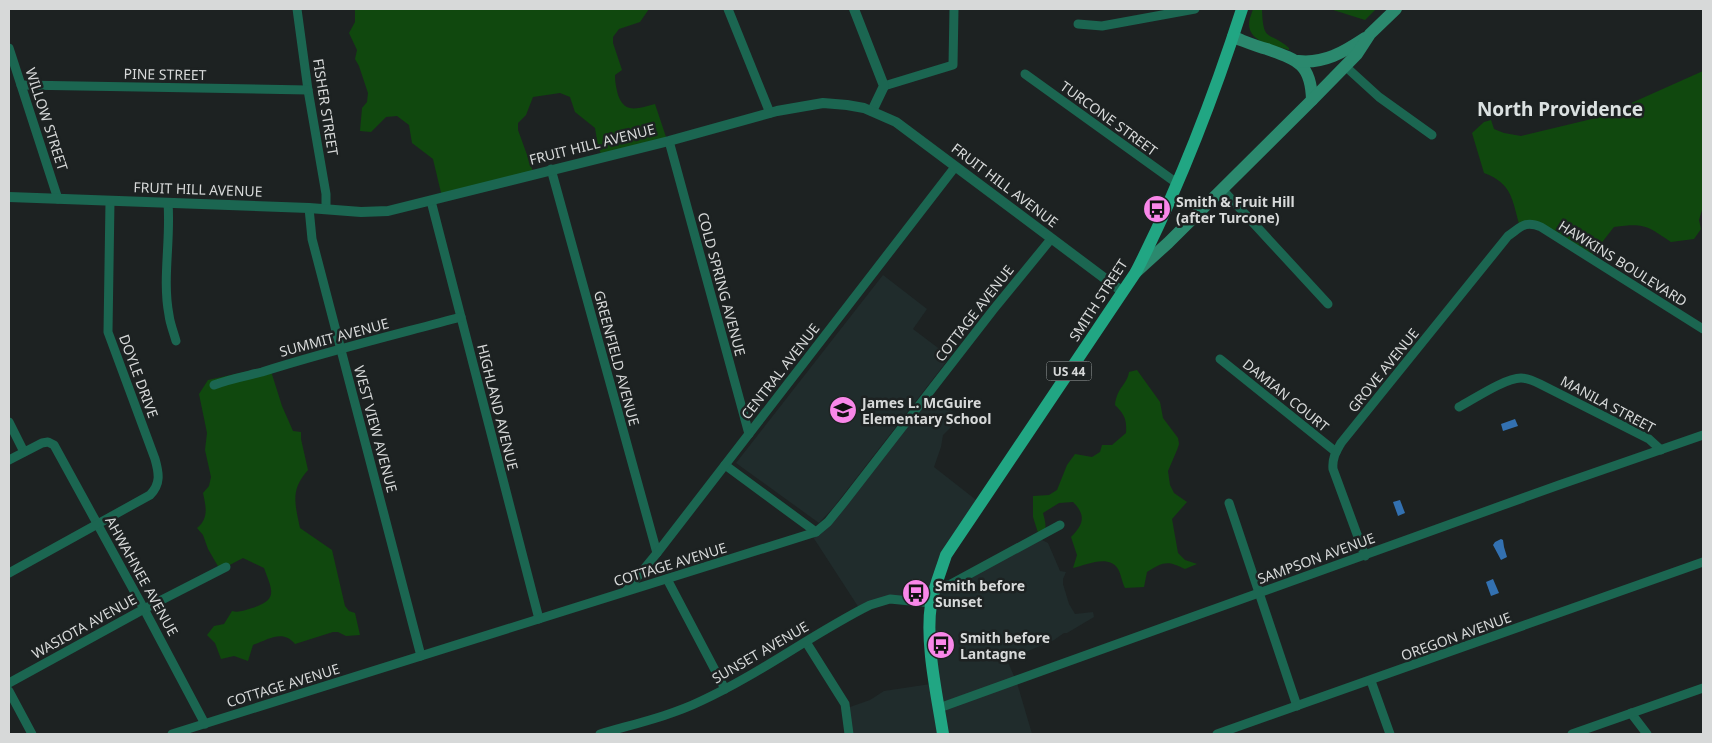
<svg xmlns="http://www.w3.org/2000/svg" width="1712" height="743" font-family="'Noto Sans',sans-serif">
  <style>
    .built { fill: #202c2c }
    .green { fill: #10480e }
    .water { fill: #3371b1 }
    .lines { fill: none; stroke-linecap: round; stroke-linejoin: round }
    .minor { stroke: #1b6651; stroke-width: 9 }
    .tertiary { stroke: #1b6651; stroke-width: 10 }
    .secondary { stroke: #2b896e; stroke-width: 12 }
    .primary { stroke: #21a683; stroke-width: 12 }
    .labels { text-anchor: middle; dominant-baseline: central; stroke-width: 5; stroke-linejoin: round; paint-order: stroke }
    .shield { fill: #1d2222; stroke: #9fa2a2; stroke-width: 1 }
    .shield-label { font-size: 12px; font-weight: bold; fill: #d7d9d9 }
    .street-label { font-size: 14px; fill: #d7d9d9; stroke: #1d2222 }
    .poi-label { font-size: 14px; font-weight: bold; fill: #d7d9d9; stroke: #1d2222; text-anchor: start }
    .district-label { font-size: 19px; font-weight: bold; fill: #dbe1e1; stroke: #1d2222 }
  </style>
  <rect width="100%" height="100%" fill="#1d2222"/>
  <g class="built">
    <polygon points="883,275 927,309 913,329 950,357 833,508 819,523 736,463"/>
    <polygon points="931,397 958,415 960,418 943,435 941,447 934,467 980,503 944,573 939,590 942,591 1038,538 1048,543 1060,571 1066,572 1063,579 1063,584 1069,604 1075,614 1093,612 1094,617 1067,633 1064,633 1054,640 1007,660 1017,683 1032,734 851,734 847,708 870,700 884,691 937,683 932,631 935,607 895,601 861,611 813,537"/>
  </g>
  <g class="green">
    <path d="M355,9h294l-9,13 -21,7 -6,8v6l9,27 -7,5c0,7 1,12 3,20 7,20 21,13 37,9l12,36 -65,17 -4,-11 -3,-18 -20,-16 -5,-15 -10,-4 -27,4 -7,18 -8,8v7l16,44 -92,23 -9,-38 -21,-16 -3,-18 -12,-9 -11,1 -15,15 -11,-1 2,-23 5,-6 1,-9 -9,-27 -4,-7 2,-9 -8,-17 6,-11z"/>
    <path d="M1253,9h9c1,35 7,21 27,39v2c-13,-4 -40,-7 -40,-26 0,-5 3,-11 4,-15z"/>
    <polygon points="1330,9 1376,9 1365,20"/>
    <path d="M1703,71v136l-4,13 2,9 -7,10 -23,3c-25,-17 -27,-19 -57,-15l-22,28 -52,-30 -20,2c-8,-27 -7,-43 -36,-54l-12,-40 12,-11 7,-2 3,9 10,4 17,3 79,-19z"/>
    <path d="M267,367l3,1 12,38 11,25 8,1v7l7,31c-18,20 -13,34 -8,58l32,22 13,56 4,5 6,2 5,22 -14,1 -8,-4h-5l-38,12c-12,-15 -26,-5 -42,1l-5,16 -14,-5 -13,3 -6,-16 -8,-8 7,-9 10,-2 8,-13c7,2 13,-1 20,-3 27,-8 20,-18 12,-40l-21,-10 -21,11 -3,-1 -11,-19 -5,-14 -6,-7c12,-10 9,-21 6,-35l6,-7 2,-9 -6,-27 2,-17 -8,-39 9,-14z"/>
    <path d="M1137,370l23,32 3,16 15,20 1,6 -2,6 -9,21 2,14 4,8 13,9 -15,17 6,34 7,7 12,4 -12,5c-18,-9 -22,-7 -38,3l-3,15 -19,1c-3,-6 -4,-14 -7,-19 -9,-15 -32,-4 -45,-1l4,-13 -6,-18c13,-13 15,-22 2,-35l-14,1 -16,10c2,9 6,17 -4,23l-6,-19v-21l16,-1 8,-5 10,-25 8,-11 17,3 8,-5 2,-7h10l14,-12c1,-14 -2,-19 -11,-28 2,-18 12,-20 14,-33z"/>
  </g>
  <g class="water">
    <polygon points="1515,419 1518,426 1503,431 1501,424"/>
    <polygon points="1400,500 1405,513 1398,516 1393,502"/>
    <polygon points="1501,539 1503,540 1504,547 1507,557 1501,560 1493,545 1495,542"/>
    <polygon points="1493,579 1499,593 1491,596 1486,582"/>
  </g>
  <g class="lines">
    <g class="minor">
      <polyline points="297,9 308,90 326,194 326,209"/>
      <polyline points="728,9 770,113"/>
      <polyline points="1078,24 1102,26 1195,9"/>
      <polyline points="9,48 58,199"/>
      <polyline points="1345,66 1379,97 1432,135"/>
      <polyline points="1025,74 1178,184"/>
      <polyline points="21,85 308,90"/>
      <polyline points="884,86 953,65 954,9"/>
      <polyline points="669,141 749,434"/>
      <polyline points="551,169 657,553"/>
      <polyline points="1222,189 1328,304"/>
      <polyline points="431,201 539,619"/>
      <path d="M168,203c3,37 -6,76 1,112 1,9 5,18 7,26"/>
      <polyline points="309,208 312,239 421,656"/>
      <polyline points="1220,359 1336,452"/>
      <path d="M214,385c15,-6 32,-9 48,-13 66,-21 132,-37 199,-55"/>
      <path d="M1459,407c15,-8 46,-29 62,-29 7,0 13,3 19,6l109,55 12,11"/>
      <polyline points="9,422 24,452"/>
      <polyline points="9,460 42,443 48,442 54,445 144,609 205,724"/>
      <polyline points="725,465 816,532"/>
      <polyline points="1229,503 1297,706"/>
      <path d="M1365,556l-32,-87c-1,-11 3,-17 8,-26l167,-207c13,-9 17,-16 33,-9l162,102"/>
      <path d="M9,573l141,-78c11,-11 9,-22 5,-36l-47,-127 2,-131"/>
      <polyline points="667,579 725,689"/>
      <polyline points="936,588 951,584 1060,525"/>
      <polyline points="626,591 657,553 955,167"/>
      <polyline points="806,642 845,704 849,734"/>
      <polyline points="1371,681 1390,734"/>
      <polyline points="9,683 144,609 226,567"/>
      <polyline points="9,691 32,734"/>
      <polyline points="939,708 1559,485 1703,435"/>
      <polyline points="1631,713 1647,734"/>
      <polyline points="172,734 816,532 828,522 845,501 993,310 1051,239"/>
      <path d="M600,734c34,-10 70,-18 101,-33 59,-27 111,-67 169,-96l20,-6 41,4"/>
      <polyline points="1217,734 1703,562"/>
      <polyline points="1572,734 1703,688"/>
    </g>
    <g class="tertiary">
      <polyline points="854,9 884,86 872,111"/>
      <polyline points="9,197 309,208 361,212 388,211 669,141 777,111 823,103 847,105 864,108 896,122 1123,292"/>
    </g>
    <g class="secondary">
      <path d="M1233,37c11,4 22,9 34,12 31,11 44,15 45,51"/>
      <path d="M1298,61c26,3 46,-9 67,-23"/>
      <polyline points="1136,272 1168,243 1312,100 1357,54 1370,34 1396,9"/>
    </g>
    <path class="primary" d="M943,734c-6,-39 -18,-91 -12,-130 3,-17 10,-33 15,-49l190,-283c43,-85 77,-173 106,-263"/>
  </g>
  <defs>
    <g id="bus-disc" transform="scale(1.4375)"><circle r="9.5" fill="#f987e9" stroke="#1d2222"/><path d="M-5-6H5V4H4V6H2V4H-2V6H-4V4H-5ZM-3.5-4V0h7V-4ZM-3.5 1.2v1.5H-2V1.2ZM2 1.2v1.5H3.5V1.2Z" fill="#111"/></g>
    <g id="school-disc" transform="scale(1.4375)"><circle r="9.5" fill="#f987e9" stroke="#1d2222"/><path d="M0-5L7-2L0 1L-7-2ZM-4 1L0 2.5L4 1V4Q0 6-4 4Z" fill="#111"/></g>
  </defs>
  <g fill-rule="evenodd">
    <use href="#bus-disc" x="1157" y="209"/>
    <use href="#school-disc" x="843" y="410"/>
    <use href="#bus-disc" x="916" y="593"/>
    <use href="#bus-disc" x="941" y="645"/>
  </g>
  <g class="labels">
    <rect class="shield" x="1046.5" y="361.5" width="45" height="19" rx="4"/>
    <g class="shield-label">
      <text x="1069" y="371">US 44</text>
    </g>
    <g class="street-label">
      <text transform="translate(165 74) rotate(1)">PINE STREET</text>
      <text transform="translate(326 107) rotate(81)">FISHER STREET</text>
      <text transform="translate(1109 118) rotate(36)">TURCONE STREET</text>
      <text transform="translate(47 119) rotate(72)">WILLOW STREET</text>
      <text transform="translate(592 144) rotate(-14)">FRUIT HILL AVENUE</text>
      <text transform="translate(1005 185) rotate(37)">FRUIT HILL AVENUE</text>
      <text transform="translate(198 189) rotate(2)">FRUIT HILL AVENUE</text>
      <text transform="translate(1623 263) rotate(32)">HAWKINS BOULEVARD</text>
      <text transform="translate(722 284) rotate(75)">COLD SPRING AVENUE</text>
      <text transform="translate(1098 300) rotate(-57)">SMITH STREET</text>
      <text transform="translate(974 313) rotate(-52)">COTTAGE AVENUE</text>
      <text transform="translate(334 337) rotate(-15)">SUMMIT AVENUE</text>
      <text transform="translate(617 358) rotate(75)">GREENFIELD AVENUE</text>
      <text transform="translate(1383 370) rotate(-51)">GROVE AVENUE</text>
      <text transform="translate(780 371) rotate(-52)">CENTRAL AVENUE</text>
      <text transform="translate(139 376) rotate(70)">DOYLE DRIVE</text>
      <text transform="translate(1286 395) rotate(39)">DAMIAN COURT</text>
      <text transform="translate(1608 404) rotate(28)">MANILA STREET</text>
      <text transform="translate(498 407) rotate(76)">HIGHLAND AVENUE</text>
      <text transform="translate(376 429) rotate(75)">WEST VIEW AVENUE</text>
      <text transform="translate(1316 558) rotate(-20)">SAMPSON AVENUE</text>
      <text transform="translate(670 564) rotate(-17)">COTTAGE AVENUE</text>
      <text transform="translate(142 576) rotate(61)">AHWAHNEE AVENUE</text>
      <text transform="translate(84 626) rotate(-29)">WASIOTA AVENUE</text>
      <text transform="translate(1456 636) rotate(-20)">OREGON AVENUE</text>
      <text transform="translate(760 652) rotate(-30)">SUNSET AVENUE</text>
      <text transform="translate(283 685) rotate(-17)">COTTAGE AVENUE</text>
    </g>
    <g class="poi-label">
      <text x="1176" y="201">Smith &amp; Fruit Hill<tspan x="1176" dy="16">(after Turcone)</tspan></text>
      <text x="862" y="402">James L. McGuire<tspan x="862" dy="16">Elementary School</tspan></text>
      <text x="935" y="585">Smith before<tspan x="935" dy="16">Sunset</tspan></text>
      <text x="960" y="637">Smith before<tspan x="960" dy="16">Lantagne</tspan></text>
    </g>
    <g class="district-label">
      <text x="1560" y="109">North Providence</text>
    </g>
  </g>
  <rect width="1712" height="743" fill="none" stroke="#d7d9d9" stroke-width="20"/>
</svg>
